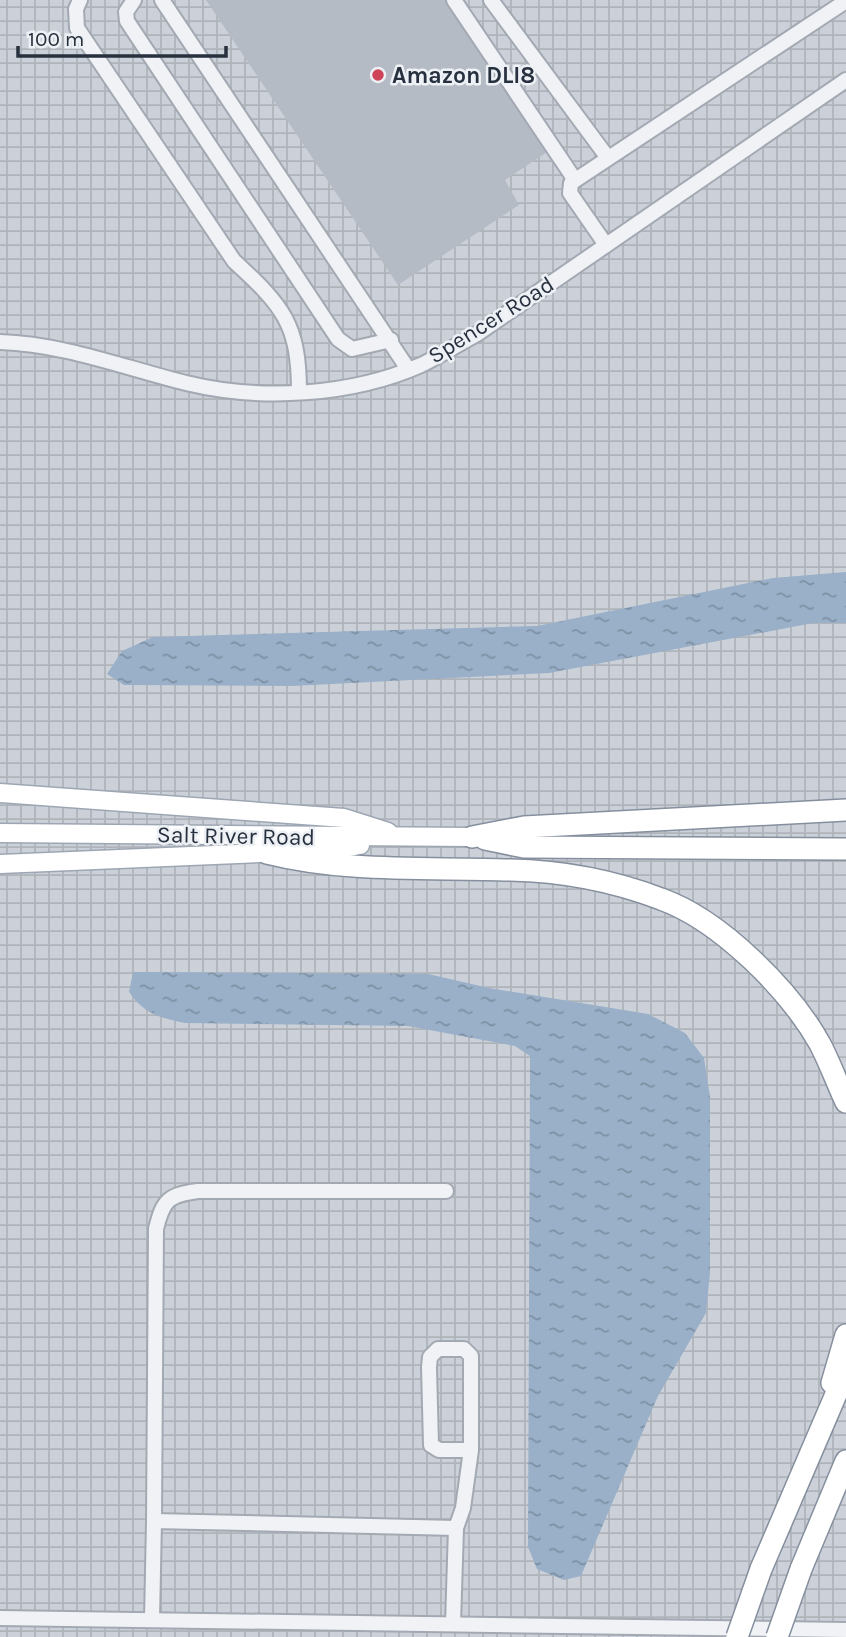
<svg xmlns="http://www.w3.org/2000/svg" width="846" height="1637" font-family="Karla,sans-serif">
  <style>
    .industrial { fill: url(#industrial-grid) }
    .water { fill: url(#water-ripples) }
    .building { fill: #b5bbc4 }
    .lines { fill: none; stroke-linecap: round; stroke-linejoin: round }
    .minor-casing { stroke: #a3a9b2; stroke-width: 18 }
    .major-casing { stroke: #9da6b3; stroke-width: 21 }
    .highway-casing { stroke: #858f9e; stroke-width: 24 }
    .minor { stroke: #f1f2f6; stroke-width: 14 }
    .major { stroke: #fff; stroke-width: 18 }
    .highway { stroke: #fff; stroke-width: 21 }
    .highway-bridge-casing { stroke: #858f9e; stroke-width: 24; stroke-linecap: butt }
    .highway-bridge { stroke: #fff; stroke-width: 21 }
    .poi-dot { fill: #cd4358; stroke: #edf1f5; stroke-width: 2.5 }
    .labels { text-anchor: middle; dominant-baseline: central; stroke-width: 5; stroke-linejoin: round; paint-order: stroke }
    .poi-label { font-size: 23px; font-weight: bold; fill: #27303e; stroke: #edf1f5; text-anchor: start }
    .street-label { font-size: 23px; fill: #27303e; stroke: #edf1f5 }
  </style>
  <defs>
    <pattern id="industrial-grid" width="8" height="8" patternUnits="userSpaceOnUse" patternTransform="scale(1.75)"><rect width="8" height="8" fill="#ccd1d9"/><path d="M0 4h8M4 0v8" fill="none" stroke="#afb4bb"/></pattern>
    <pattern id="water-ripples" width="26" height="14" patternUnits="userSpaceOnUse" patternTransform="scale(1.75)"><rect width="26" height="14" fill="#99b0c8"/><path d="M2 4q2-2 4 0t4 0M15 11q2-2 4 0t4 0" fill="none" stroke="#7d90a4"/></pattern>
  </defs>
  <rect width="100%" height="100%" fill="#dee2e8"/>
  <rect class="industrial" x="0" y="0" width="846" height="1637"/>
  <g class="water">
    <polygon points="846,572 846,623 813,623 549,673 292,686 124,685 107,674 122,651 153,637 537,626 773,578"/>
    <path d="M133,972l295,2 61,14 159,26 37,19 19,25 6,39v176l-4,40 -48,83 -77,180 -17,4 -27,-11 -9,-22 2,-491 -15,-10 -107,-20 -223,-3c-25,-5 -41,-9 -56,-31z"/>
  </g>
  <polygon class="building" points="206,0 449,0 550,150 505,180 519,205 398,285"/>
  <g class="lines">
    <g class="minor-casing">
      <g id="minor">
        <path d="M80,0l-4,9 1,19 157,233c49,45 65,63 65,131"/>
        <polyline points="134,0 126,12 127,21 338,339 352,349 391,340"/>
        <polyline points="162,0 408,369"/>
        <polyline points="454,0 575,180"/>
        <polyline points="491,0 608,158"/>
        <polyline points="606,245 570,193 571,183 846,1"/>
        <path d="M0,342c64,2 125,26 186,41 74,18 165,13 235,-18 19,-9 37,-21 56,-31l369,-254"/>
        <path d="M154,1521l2,-292c7,-29 12,-34 42,-38h248"/>
        <polyline points="0,1618 846,1630"/>
        <polyline points="152,1620 154,1521 456,1528 463,1508 471,1450 439,1450 431,1445 429,1367 430,1357 438,1349 464,1349 471,1356 471,1450"/>
        <polyline points="453,1624 456,1528"/>
      </g>
    </g>
    <g class="major-casing">
      <g id="major">
        <polyline points="0,793 344,818 388,832"/>
        <polyline points="0,833 472,837"/>
        <polyline points="0,864 332,850 360,845"/>
      </g>
    </g>
    <g class="highway-casing">
      <g id="highway">
        <polyline points="472,837 524,827 846,810"/>
        <polyline points="485,839 524,847 846,849"/>
        <path d="M267,853c80,20 161,14 243,17 51,1 104,11 151,29 59,21 129,91 159,145 10,19 17,39 26,58"/>
        <polyline points="832,1383 846,1335"/>
        <polyline points="761,1569 846,1371"/>
        <polyline points="801,1569 846,1461"/>
      </g>
    </g>
    <use href="#minor" class="minor"/>
    <use href="#major" class="major"/>
    <use href="#highway" class="highway"/>
    <g class="highway-bridge-casing">
      <g id="highway-bridge">
        <polyline points="737,1637 761,1569"/>
        <polyline points="777,1637 801,1569"/>
      </g>
    </g>
    <use href="#highway-bridge" class="highway-bridge"/>
  </g>
  <circle class="poi-dot" cx="378" cy="75" r="7"/>
  <g class="labels">
    <g class="poi-label">
      <text x="392" y="75">Amazon DLI8</text>
    </g>
    <g class="street-label">
      <text transform="translate(491 320) rotate(-32)">Spencer Road</text>
      <text transform="translate(236 836) rotate(1)">Salt River Road</text>
    </g>
  </g>
  <path d="M18 46v10h208v-10" fill="none" stroke="#27303e" stroke-width="3.5"/>
  <text x="28" y="46" font-size="21" fill="#27303e" stroke="#edf1f5" stroke-width="5" paint-order="stroke">100 m</text>
</svg>
